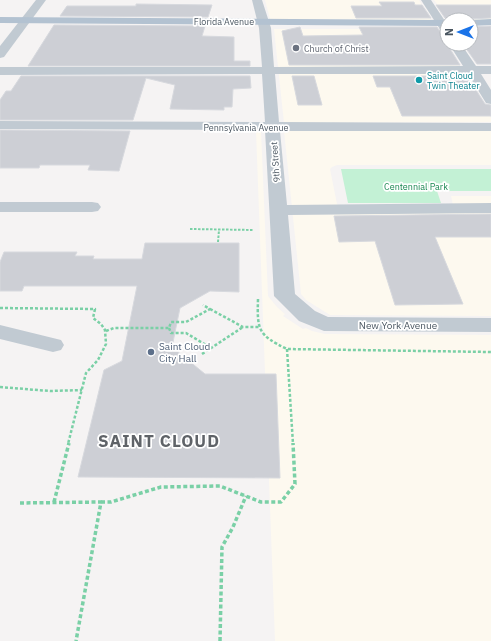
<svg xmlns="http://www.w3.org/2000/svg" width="491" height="641" font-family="'IBM Plex Sans',sans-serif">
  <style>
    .commercial { fill: #fdf9ef }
    .green { fill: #c3f1d5 }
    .building { fill: #cdcfd5; stroke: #d7d9de }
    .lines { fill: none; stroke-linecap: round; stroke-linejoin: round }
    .path-far2 { stroke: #7ad0a6; stroke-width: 2; stroke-dasharray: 2.5 1.5; stroke-linecap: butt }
    .path-far1 { stroke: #7ad0a6; stroke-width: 2.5; stroke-dasharray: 3 2; stroke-linecap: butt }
    .path { stroke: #7ad0a6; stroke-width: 3.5; stroke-dasharray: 4 2.5; stroke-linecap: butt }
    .minor { fill: #c1cad2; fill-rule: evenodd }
    .major { fill: #b3c2d1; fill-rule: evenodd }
    .worship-dot { fill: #6b7280; stroke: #fff; stroke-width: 1.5 }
    .culture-dot { fill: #0f9aa8; stroke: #fff; stroke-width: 1.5 }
    .service-dot { fill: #5c6f8a; stroke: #fff; stroke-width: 1.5 }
    .labels { text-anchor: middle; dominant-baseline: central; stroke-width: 3.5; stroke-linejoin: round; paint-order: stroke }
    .far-street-label { font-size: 9px; fill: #4a5661; stroke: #fff }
    .far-worship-label { font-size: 9px; fill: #5b616d; stroke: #fff; text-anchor: start }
    .far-culture-label { font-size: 9px; fill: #0d838f; stroke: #fff; text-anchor: start }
    .far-park-label { font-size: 9px; fill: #17864f; stroke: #fff }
    .street-label { font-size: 10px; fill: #4a5661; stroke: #fff }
    .service-label { font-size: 10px; fill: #4e5e75; stroke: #fff; text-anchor: start }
    .near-district-label { font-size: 17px; font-weight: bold; letter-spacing: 1px; fill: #5f6368; stroke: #fff }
  </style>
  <rect width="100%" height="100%" fill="#f5f3f3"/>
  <g class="commercial">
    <polygon points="265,0 419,0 431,20 270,19"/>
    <polygon points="434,0 491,0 491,20 448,20"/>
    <polygon points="274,29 436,29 491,118 491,122 284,123"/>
    <polygon points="256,131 261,131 268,296 277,307 285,314 283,316 303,329 306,328 312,331 325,334 491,335 491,641 275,641"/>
    <polygon points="284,131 491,131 491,165 337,165 332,167 330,169 337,204 342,207 453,205 451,196 491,196 491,316 330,315 306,300 301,294"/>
  </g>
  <polygon class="green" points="341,169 491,169 491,191 437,191 441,203 348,203"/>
  <g class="building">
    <polygon points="379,2 414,2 415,5 422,5 431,18 356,18 351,6 382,6"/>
    <polygon points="136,4 212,5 208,17 60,16 67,6 136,6"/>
    <polygon points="436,5 491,5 491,18 449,20 445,18"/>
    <polygon points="54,25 205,26 202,36 234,37 234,61 250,61 250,66 28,66"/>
    <polygon points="491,26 491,64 477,64 463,44 471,44 471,27"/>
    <polygon points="300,27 303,36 363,35 359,27 437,27 442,35 447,36 447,44 460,65 289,65 282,31"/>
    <polygon points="21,76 250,76 251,88 233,89 232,107 224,107 224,110 170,109 175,85 146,78 133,120 0,120 0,100 6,91 11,91"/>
    <polygon points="292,76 314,76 322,105 298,105"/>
    <polygon points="373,76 467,76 485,104 491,105 491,116 402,116 390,87 377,87"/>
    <polygon points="0,130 130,131 119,171 88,170 90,165 40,165 39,168 0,168"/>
    <polygon points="491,214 491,237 435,237 463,304 395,305 375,241 339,242 334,216"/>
    <polygon points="145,243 239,243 239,292 210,291 180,308 172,347 205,374 276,374 280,478 78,477 104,370 122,361 137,286 24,286 22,291 0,291 0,262 4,252 77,252 75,256 94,256 93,259 142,259"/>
  </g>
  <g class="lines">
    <g class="path-far2">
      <polyline points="190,229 254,230"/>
      <polyline points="218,242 219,230"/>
    </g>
    <g class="path-far1">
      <path d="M258,299c-1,31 0,36 29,50l204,3"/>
      <polyline points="0,308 95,309 93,318 101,324 105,330 106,344 98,360 86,373 68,444"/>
      <polyline points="210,309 243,327 259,327"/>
      <polyline points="169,328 171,333 186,333 211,348"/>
      <polyline points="106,331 114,328 169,328 171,322 186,322 210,309 203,305"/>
      <polyline points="287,349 293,444"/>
      <polyline points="202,354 243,327"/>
      <polyline points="0,387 50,391 82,390"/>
    </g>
    <g class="path">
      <polyline points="54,502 69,443"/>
      <polyline points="101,502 111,502 161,487 220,486 261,502 281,502 295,484 293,443"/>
      <polyline points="20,503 101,502 76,641"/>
      <polyline points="220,641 222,547 233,527 246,496"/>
    </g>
    <g class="minor">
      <polygon points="36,0 46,0 4,57 0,58 0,46"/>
      <polygon points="252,0 262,0 271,28 274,67 463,66 449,44 461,44 476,66 491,66 491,74 481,74 491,90 491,104 486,103 468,74 275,74 279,122 491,123 491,131 280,131 287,205 491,203 491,213 288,215 295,294 315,311 328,317 491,318 491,332 324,331 299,321 274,296 265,130 0,129 0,121 265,122 262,74 0,75 0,67 262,67 259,28"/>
      <polygon points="421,0 431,0 447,24 447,35 443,34"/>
      <polygon points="0,202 92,202 98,203 101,207 98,211 92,212 0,212"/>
      <polygon points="0,325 61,340 64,345 61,350 53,352 0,339"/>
    </g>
    <g class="major">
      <polygon points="0,17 447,20 448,20 447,26 0,23"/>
      <polygon points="491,19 491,25 471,26 470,20"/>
    </g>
  </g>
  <circle class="worship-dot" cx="296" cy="48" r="4"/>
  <circle class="culture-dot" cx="419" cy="80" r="4"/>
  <circle class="service-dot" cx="151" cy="352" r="4"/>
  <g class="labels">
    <g class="far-street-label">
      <text x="224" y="21">Florida Avenue</text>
      <text x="246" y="127">Pennsylvania Avenue</text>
      <text transform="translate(275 162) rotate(-94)">9th Street</text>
    </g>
    <g class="far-worship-label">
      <text x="304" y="48">Church of Christ</text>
    </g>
    <g class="far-culture-label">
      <text x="427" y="75">Saint Cloud<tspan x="427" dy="10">Twin Theater</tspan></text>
    </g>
    <g class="far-park-label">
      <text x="416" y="186">Centennial Park</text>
    </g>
    <g class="street-label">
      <text x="398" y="325">New York Avenue</text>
    </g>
    <g class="service-label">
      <text x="159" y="346">Saint Cloud<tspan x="159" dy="12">City Hall</tspan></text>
    </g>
    <g class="near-district-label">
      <text x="159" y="441">SAINT CLOUD</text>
    </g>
  </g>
  <g transform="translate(459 32) rotate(270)"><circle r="19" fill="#ffffff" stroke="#b7bbc0"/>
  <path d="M0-3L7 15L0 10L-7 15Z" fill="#1a73e8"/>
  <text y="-6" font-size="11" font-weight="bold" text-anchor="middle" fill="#4a5661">N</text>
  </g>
</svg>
